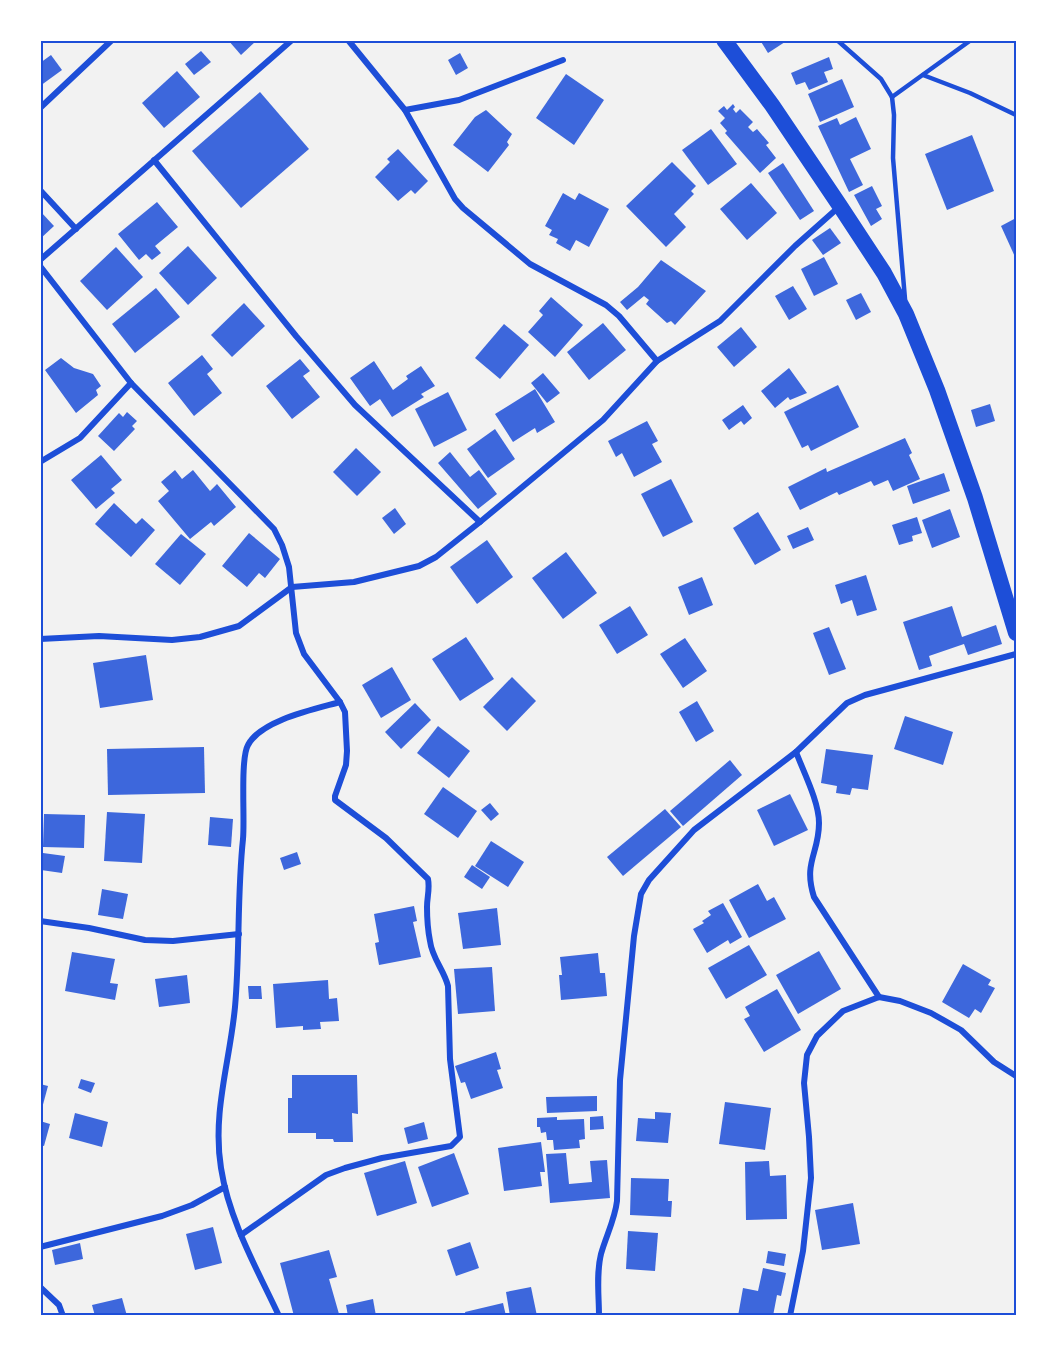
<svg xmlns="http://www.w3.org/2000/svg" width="1057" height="1356" font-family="'IBM Plex Sans',sans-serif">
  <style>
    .building { fill: #3d67dc }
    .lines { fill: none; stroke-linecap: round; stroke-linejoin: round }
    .service { stroke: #1d4ed8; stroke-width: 4.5 }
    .minor { stroke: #1d4ed8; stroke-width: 6 }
    .trunk { stroke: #1d4ed8; stroke-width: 16 }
    .neatline { fill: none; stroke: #1d4ed8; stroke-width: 2 }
  </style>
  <rect width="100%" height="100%" fill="#f2f2f2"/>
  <g class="building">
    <polygon points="228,40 257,40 241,55"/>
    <polygon points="760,40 788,40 768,53"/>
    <polygon points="201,51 211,62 194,75 185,64"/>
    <polygon points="460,53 468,68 456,75 448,60"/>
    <polygon points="51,55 62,70 40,86 40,63"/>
    <polygon points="829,57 833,69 824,72 828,82 809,90 805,82 796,85 791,73"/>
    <polygon points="177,71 200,97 164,128 142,103"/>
    <polygon points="566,74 604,100 574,145 536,118"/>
    <polygon points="842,79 854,107 820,122 808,94"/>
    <polygon points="260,92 309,149 241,208 192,151"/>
    <polygon points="733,104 735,107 733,109 736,113 740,109 753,122 748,127 753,132 757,129 769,143 766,145 776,158 760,173 725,133 727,131 720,123 725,118 718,111 724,106 727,110"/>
    <polygon points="486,110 512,134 507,142 509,145 488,172 453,145 475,117"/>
    <polygon points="856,117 871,149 850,159 863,185 849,192 818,126 837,118 840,125"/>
    <polygon points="711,129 737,164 708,185 682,150"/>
    <polygon points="972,135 994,191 947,210 925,154"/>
    <polygon points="398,149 428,181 415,194 411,190 398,201 375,177 390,162 387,159"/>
    <polygon points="672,162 696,186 691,191 694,194 674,214 686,227 666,247 626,206"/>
    <polygon points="783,163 814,211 800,220 768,173"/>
    <polygon points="751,183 777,213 747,240 720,209"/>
    <polygon points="872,186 882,206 876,209 882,219 871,226 854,195"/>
    <polygon points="563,193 575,200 579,193 609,209 589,247 576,240 570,251 556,243 558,239 549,235 552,230 545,226"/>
    <polygon points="157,202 178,227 155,246 161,253 152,260 146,254 139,260 118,234"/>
    <polygon points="40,211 54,226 40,239"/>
    <polygon points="1016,218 1016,259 1001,226"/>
    <polygon points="830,228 841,243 823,255 812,240"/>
    <polygon points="188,246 217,278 188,305 159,273"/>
    <polygon points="116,247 143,277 107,310 80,281"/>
    <polygon points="824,257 838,284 814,296 801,269"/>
    <polygon points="661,260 706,291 675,325 671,321 667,323 646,304 649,300 644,296 627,310 620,302 638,287"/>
    <polygon points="793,286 807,309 789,320 775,296"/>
    <polygon points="156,288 180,317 135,353 112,324"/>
    <polygon points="861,293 871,312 856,320 846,300"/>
    <polygon points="551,297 583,325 555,357 528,332 543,315 539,311"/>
    <polygon points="244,303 265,326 232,357 211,335"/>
    <polygon points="603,323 626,350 589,380 567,352"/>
    <polygon points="504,324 529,345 500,379 475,358"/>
    <polygon points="741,327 757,347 734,367 717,347"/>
    <polygon points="202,355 213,369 207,374 222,393 194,416 168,383"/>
    <polygon points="61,358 74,368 93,374 101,386 96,390 98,395 76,413 45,370"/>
    <polygon points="300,359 310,371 303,376 320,397 292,419 266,386"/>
    <polygon points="374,361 393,390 408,379 406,376 421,366 435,386 421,394 424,397 392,417 380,399 370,406 350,378"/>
    <polygon points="789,368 807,393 790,400 788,397 775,408 761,391"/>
    <polygon points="543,373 560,393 547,403 531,383"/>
    <polygon points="838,385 859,427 811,451 808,445 802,448 784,412"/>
    <polygon points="535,389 555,422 537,433 535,428 513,442 495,414"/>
    <polygon points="448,392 467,430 434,447 415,409"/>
    <polygon points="990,404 995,421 976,427 971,410"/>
    <polygon points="743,405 752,418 744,425 741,421 729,430 722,420"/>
    <polygon points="127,412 137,421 132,426 135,429 114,451 98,436 119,413 123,417"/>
    <polygon points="647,421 658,441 652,444 662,462 634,477 622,453 616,457 608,441"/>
    <polygon points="495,429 515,459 488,478 467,449"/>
    <polygon points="905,438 912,453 909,455 920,479 893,491 888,480 874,486 871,481 839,495 837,492 800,510 788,487 826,468 827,472"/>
    <polygon points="356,448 381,472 357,496 333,472"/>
    <polygon points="450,452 470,477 479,470 497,494 478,509 438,463"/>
    <polygon points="101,455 122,480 111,489 115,493 96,509 71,480"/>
    <polygon points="175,470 182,479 193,470 210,491 217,484 236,507 214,526 211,522 190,539 158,501 169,491 161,482"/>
    <polygon points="944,473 950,491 913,504 907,486"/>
    <polygon points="671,479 693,522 663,537 641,494"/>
    <polygon points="114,503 136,524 142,518 155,530 131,557 95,524"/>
    <polygon points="395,508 406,524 394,534 382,518"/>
    <polygon points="950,509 960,537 932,548 922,520"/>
    <polygon points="758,512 781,550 755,565 733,528"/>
    <polygon points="917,517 922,533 912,536 913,541 899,545 892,525"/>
    <polygon points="808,527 814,540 793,549 787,536"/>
    <polygon points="249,533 280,559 265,578 259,573 247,587 222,566"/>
    <polygon points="181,534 206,554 180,585 155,564"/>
    <polygon points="487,540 513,577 477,604 450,567"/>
    <polygon points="566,552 597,593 563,619 532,578"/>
    <polygon points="866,575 877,610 857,616 852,600 841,604 835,585"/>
    <polygon points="702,577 713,605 689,615 678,587"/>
    <polygon points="630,606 648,635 617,654 599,625"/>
    <polygon points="952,606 962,637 996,625 1002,644 968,655 964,644 929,656 932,666 919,670 903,622"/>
    <polygon points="829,627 846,669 829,675 813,633"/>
    <polygon points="466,637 494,679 460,701 432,659"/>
    <polygon points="685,638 707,671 683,688 660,654"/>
    <polygon points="146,655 153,700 100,708 93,663"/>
    <polygon points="392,667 411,700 381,718 362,685"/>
    <polygon points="512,677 536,701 507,731 483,707"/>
    <polygon points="697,701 714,731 696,742 679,712"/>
    <polygon points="415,703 431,720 401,749 385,732"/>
    <polygon points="905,716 953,732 943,765 894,749"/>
    <polygon points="438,726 470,751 449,778 417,753"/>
    <polygon points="204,747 205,793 108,795 107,749"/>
    <polygon points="826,749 873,755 868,790 852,788 850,795 836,793 837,786 821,783"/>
    <polygon points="730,760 742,775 683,826 670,811"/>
    <polygon points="443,787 477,811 458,838 424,814"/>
    <polygon points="790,794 808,830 774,846 757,810"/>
    <polygon points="490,803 499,814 491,821 481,810"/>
    <polygon points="665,809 681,827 623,876 607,857"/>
    <polygon points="107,812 145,814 142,863 104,861"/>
    <polygon points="44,814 85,815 84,848 43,847"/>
    <polygon points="210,817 233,819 231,847 208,845"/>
    <polygon points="491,841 524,862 508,887 475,866"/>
    <polygon points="297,852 301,864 284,870 280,858"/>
    <polygon points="43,853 65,856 62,873 41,870"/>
    <polygon points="472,865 490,877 482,889 464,877"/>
    <polygon points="758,884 767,901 774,897 786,919 749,938 729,900"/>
    <polygon points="102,889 128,894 123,919 98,915"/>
    <polygon points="723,903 742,937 730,944 728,940 707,953 693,929 704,923 702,921 711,915 708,911"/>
    <polygon points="414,906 417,921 413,922 421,957 379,965 375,943 379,942 374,914"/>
    <polygon points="497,908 501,945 463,949 458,913"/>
    <polygon points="749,945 767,975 726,999 708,968"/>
    <polygon points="819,951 841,989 798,1014 776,975"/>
    <polygon points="72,952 115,959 110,983 118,984 115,1000 65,991"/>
    <polygon points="598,953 600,973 605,973 607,996 561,1000 559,975 562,975 560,957"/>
    <polygon points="963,964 991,980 988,985 995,988 981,1013 975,1009 969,1018 942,1002"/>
    <polygon points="492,967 495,1011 458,1014 454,969"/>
    <polygon points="187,975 190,1003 159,1007 155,979"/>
    <polygon points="328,980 329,999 337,998 339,1021 320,1022 321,1029 303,1030 303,1026 276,1028 273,984"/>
    <polygon points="248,986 261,986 262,999 249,999"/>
    <polygon points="777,989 801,1030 764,1052 744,1019 750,1016 745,1007"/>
    <polygon points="496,1052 501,1069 497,1070 503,1088 471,1099 465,1082 461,1083 455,1066"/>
    <polygon points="292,1075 357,1075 358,1114 352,1113 353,1142 334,1142 333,1139 316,1139 316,1133 288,1133 288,1098 292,1098"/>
    <polygon points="81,1079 95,1083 91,1093 78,1088"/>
    <polygon points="40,1084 48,1086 41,1112 40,1112"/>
    <polygon points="597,1096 597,1111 547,1113 546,1097"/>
    <polygon points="725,1102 771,1108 765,1150 719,1144"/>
    <polygon points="655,1112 671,1113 668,1143 636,1141 638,1118 655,1119"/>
    <polygon points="75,1113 108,1122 102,1147 69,1138"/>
    <polygon points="603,1116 604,1129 590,1130 590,1117"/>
    <polygon points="557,1117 557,1120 584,1119 585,1139 579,1140 580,1148 554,1150 553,1140 547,1140 546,1132 541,1133 540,1127 537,1127 537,1118"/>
    <polygon points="40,1121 50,1124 44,1146 40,1145"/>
    <polygon points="424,1122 428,1139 408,1144 404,1128"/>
    <polygon points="541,1142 545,1172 540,1172 542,1186 504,1191 498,1148"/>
    <polygon points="454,1153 469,1194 432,1207 418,1167"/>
    <polygon points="566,1153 569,1184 592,1182 590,1161 607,1160 610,1198 550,1203 546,1154"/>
    <polygon points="405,1161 417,1203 377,1216 364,1173"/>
    <polygon points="769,1161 770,1176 786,1175 787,1219 746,1220 745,1162"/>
    <polygon points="631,1178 669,1179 668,1201 672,1201 671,1217 630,1215"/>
    <polygon points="853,1203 860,1244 822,1250 815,1210"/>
    <polygon points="213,1227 222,1263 195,1270 186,1234"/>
    <polygon points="628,1231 658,1233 655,1271 626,1269"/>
    <polygon points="470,1242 479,1268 456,1276 447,1250"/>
    <polygon points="80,1243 83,1259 55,1265 52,1250"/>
    <polygon points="329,1250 337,1277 329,1279 339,1314 334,1316 294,1316 280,1263"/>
    <polygon points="768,1251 786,1254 784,1266 766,1263"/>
    <polygon points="763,1268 786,1273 781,1296 777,1295 773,1316 738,1316 743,1288 758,1291"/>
    <polygon points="531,1287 537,1316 510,1316 506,1292"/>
    <polygon points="122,1298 127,1316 95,1316 92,1305"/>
    <polygon points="373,1299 376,1316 348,1316 346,1305"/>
    <polygon points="503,1303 506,1316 466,1316 465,1312"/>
  </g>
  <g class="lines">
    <g class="service">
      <polyline points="837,40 881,79 892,97 971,40"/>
      <polyline points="923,75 970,93 1016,115"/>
      <polyline points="892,97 894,115 893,158 905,299"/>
    </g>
    <g class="minor">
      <polyline points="348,40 405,110 455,199 463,208 530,264 606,305 619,316 657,361"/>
      <polyline points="40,108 112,40"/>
      <polyline points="405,110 459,100 563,60"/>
      <polyline points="154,160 296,336 355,405 480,522"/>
      <polyline points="40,190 76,229"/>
      <polyline points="40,260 292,40"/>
      <path d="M40,266l91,117 143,146 8,16 7,22 7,66 8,21 36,48 5,10 2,39 -1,14 -11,31v4l51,38 42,41c2,10 -1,18 -1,28 0,11 1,24 3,34 2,17 14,29 18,45l2,73 10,78 -9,9 -69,12 -37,10 -19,7 -85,60"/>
      <polyline points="40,462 80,438 131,383"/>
      <polyline points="40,639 99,636 172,640 200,637 239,626 292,587 354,582 419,566 436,557 480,522 603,420 657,361 720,321 795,246 840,206"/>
      <path d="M796,752c8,21 23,50 23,71 0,31 -16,39 -5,74l65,100"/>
      <polyline points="40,921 89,928 145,940 173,941 239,934"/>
      <polyline points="40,1247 162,1216 192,1205 225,1187"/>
      <polyline points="40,1287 59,1305 63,1316"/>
      <path d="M279,1316c-22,-47 -50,-96 -58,-148 -9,-55 9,-107 14,-161 5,-56 2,-112 8,-168 2,-20 -3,-80 5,-94 13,-25 67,-36 92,-43"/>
      <path d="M599,1316c0,-20 -3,-42 2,-62 5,-18 14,-35 16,-53l3,-121 14,-144 7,-42 8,-14 45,-50 102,-78 51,-49 18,-8 151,-41"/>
      <polyline points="790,1316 803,1251 811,1178 809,1137 804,1083 807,1055 817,1036 843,1011 879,997 900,1001 931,1013 961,1030 994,1062 1016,1076"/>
    </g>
    <polyline class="trunk" points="724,40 772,105 840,206 884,273 906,314 937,390 975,498 1016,633"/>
  </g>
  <rect width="1057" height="1356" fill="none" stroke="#ffffff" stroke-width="84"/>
  <rect x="42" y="42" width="973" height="1272" class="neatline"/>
</svg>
